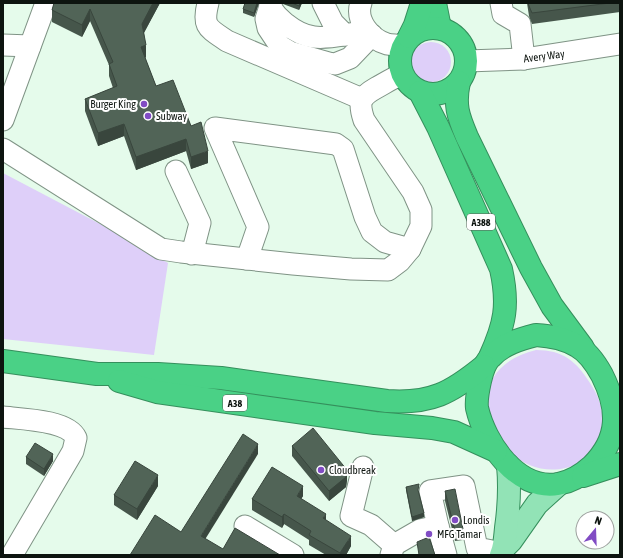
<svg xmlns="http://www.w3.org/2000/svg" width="623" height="558" font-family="'Asap Condensed',sans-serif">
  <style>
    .green { fill: #decff9 }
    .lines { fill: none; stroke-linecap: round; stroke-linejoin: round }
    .minor-casing { stroke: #7f9385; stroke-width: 23 }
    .major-casing { stroke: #358f5c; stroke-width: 24 }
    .highway-casing { stroke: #358f5c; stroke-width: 24 }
    .minor { stroke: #fff; stroke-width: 21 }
    .major { stroke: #92e3b6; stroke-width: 22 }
    .highway { stroke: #4ad186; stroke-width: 22 }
    .wall { fill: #46564b }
    .shaded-wall { fill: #39463d }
    .building { fill: #516457; stroke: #39463d }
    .poi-dot { fill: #814cc4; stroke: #fff; stroke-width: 1.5 }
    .labels { text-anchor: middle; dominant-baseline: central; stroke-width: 4; stroke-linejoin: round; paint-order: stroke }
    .shield { fill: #fff; stroke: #565a57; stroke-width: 1 }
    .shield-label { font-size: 10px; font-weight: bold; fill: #0d140f }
    .street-label { font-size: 11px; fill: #0d140f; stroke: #fff }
    .poi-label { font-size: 11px; fill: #0d140f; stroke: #fff; text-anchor: start }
  </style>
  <rect width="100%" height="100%" fill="#e5fbeb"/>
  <g class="green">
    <circle cx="431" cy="62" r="20"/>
    <polygon points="3,173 102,225 168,263 154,355 3,339"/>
    <path d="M536,350c27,0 40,11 54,33 14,21 18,42 4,65 -6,10 -17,18 -29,20 -19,5 -41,-2 -55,-16 -4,-5 -7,-11 -10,-16 -3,-4 -7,-8 -8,-12 -15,-39 7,-65 44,-74z"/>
  </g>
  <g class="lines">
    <g class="minor-casing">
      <g id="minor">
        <path d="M208,3c-6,24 0,25 19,38l135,58"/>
        <polyline points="271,3 266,19 268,28 280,46 290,52 329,63 335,64 350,58 372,35"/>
        <polyline points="323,3 333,23 345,35 355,33"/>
        <path d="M361,3c-6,17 9,36 26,41 5,1 10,1 15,2"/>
        <polyline points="501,3 503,14 520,24 524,59"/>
        <path d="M270,5c4,9 9,13 16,19 20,16 34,15 59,11"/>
        <polyline points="3,45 30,46"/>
        <polyline points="467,61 524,59 620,44"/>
        <polyline points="3,120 46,3"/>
        <path d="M3,149l158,100 20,3 112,12 58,5 37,1 12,-9 10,-12 11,-23v-16l-8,-18 -49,-72c-6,-18 -4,-23 12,-32 9,-5 17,-10 26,-14"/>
        <polyline points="176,171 200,223 192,254"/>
        <polyline points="247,259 258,227 215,128 336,144 343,149 365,217 372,232 385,242 410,249"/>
        <path d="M3,417c18,2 65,3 73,21l-3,13 -4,7 -57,97"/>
        <polyline points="363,467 351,516 371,525 394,545"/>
        <polyline points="245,526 293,555"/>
        <polyline points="438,526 430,491 464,486 477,548 502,553"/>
        <polyline points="391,555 394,545 420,530 438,526 446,555"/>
      </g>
    </g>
    <g class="major-casing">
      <g id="major">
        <polyline points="504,548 511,541 537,504 559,484"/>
        <path d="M501,555c4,-9 4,-18 5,-27 3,-21 4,-41 2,-63"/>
      </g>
    </g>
    <g class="highway-casing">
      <g id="highway">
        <polyline points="435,3 440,28"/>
        <circle cx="433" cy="61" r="33"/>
        <polyline points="409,37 415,25 422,3"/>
        <path d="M459,82c-5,23 -1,34 8,55l64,131 21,38 31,42"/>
        <path d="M420,92l18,35 63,142c8,36 4,55 -11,88"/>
        <path d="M536,335c15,1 28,3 41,11 11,6 19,18 25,29 17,34 18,63 -10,91 -10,9 -21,16 -34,18 -41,7 -73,-41 -81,-76 -1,-8 1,-18 3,-27 2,-8 4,-18 11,-24 12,-13 29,-18 45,-22z"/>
        <path d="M3,361l94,13h61l63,4 166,23c44,3 64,-8 97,-35"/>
        <polyline points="119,381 157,392 375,423 432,428 454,432 496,451"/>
        <polyline points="583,476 620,464"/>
      </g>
    </g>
    <use href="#minor" class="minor"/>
    <use href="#major" class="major"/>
    <use href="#highway" class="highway"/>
  </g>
  <g class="wall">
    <polygon points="54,3 160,3 144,33 146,57 145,58 156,86 191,126 208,163 191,169 186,151 136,170 124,136 98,146 85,111 85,99 113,88 109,76 109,65 90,21 82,37 52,22 52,10"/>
    <polygon points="259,3 254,17 243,13 243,9"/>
    <polygon points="283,3 302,3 299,10 283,4"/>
    <polygon points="527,3 620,3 620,12 532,24 529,16"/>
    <polygon points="292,446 347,480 346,487 329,501 292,456"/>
    <polygon points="26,457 53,461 44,476 26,464"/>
    <polygon points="158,486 137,520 114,505 114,495"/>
    <polygon points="406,487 418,491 424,517 412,521 406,490"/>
    <polygon points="445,491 463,529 463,540 455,541 445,501"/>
    <polygon points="303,496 301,499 326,520 351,546 346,555 326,555 309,545 309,540 284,524 282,528 252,510 252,499"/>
  </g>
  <g class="shaded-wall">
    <polygon points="153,3 160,3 142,36 142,24"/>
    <polygon points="257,3 259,3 254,17 254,13"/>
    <polygon points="300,3 302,3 299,10 299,6"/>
    <polygon points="90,9 90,21 82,37 82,25"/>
    <polygon points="146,45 146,57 141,60 141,47"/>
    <polygon points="124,124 124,136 98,146 98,133"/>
    <polygon points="186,139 186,151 136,170 136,157"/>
    <polygon points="208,151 208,163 191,169 191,157"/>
    <polygon points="258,444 258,454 201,546 201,536"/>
    <polygon points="53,454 53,461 44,476 44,469"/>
    <polygon points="347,470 347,480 346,487 329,501 329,491"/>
    <polygon points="158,475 158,486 137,520 137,509"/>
    <polygon points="303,486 303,496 297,506 297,496"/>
    <polygon points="424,513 424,517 412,521 412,517"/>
    <polygon points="284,514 284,524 282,528 282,517"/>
    <polygon points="326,514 326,524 323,518"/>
    <polygon points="351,536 351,546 346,555 340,555 340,553"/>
  </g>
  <g class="building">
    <polygon points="54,3 153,3 142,24 146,45 141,47 156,86 173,80 191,126 201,122 208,151 191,157 186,139 136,157 124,124 98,133 85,99 117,86 109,64 113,62 90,9 82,25 52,10"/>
    <polygon points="245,3 257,3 254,13 243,9"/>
    <polygon points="292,3 300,3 299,6"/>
    <polygon points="528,3 610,3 532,13 529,6"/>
    <polygon points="313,428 347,470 346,477 329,491 292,446"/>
    <polygon points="243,434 258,444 201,536 223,549 235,528 280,555 130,555 155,515 181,532"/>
    <polygon points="35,443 53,454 44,469 26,457"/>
    <polygon points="135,461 158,475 137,509 114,495"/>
    <polygon points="272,467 303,486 297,496 326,514 323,518 351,536 340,553 309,535 311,531 284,514 282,517 252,499"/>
    <polygon points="419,484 418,490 424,513 412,517 406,487"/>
    <polygon points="455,489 463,529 455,531 445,491"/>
    <polygon points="429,537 435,555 419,555 417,542"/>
  </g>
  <g class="poi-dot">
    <circle cx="144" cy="104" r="4"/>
    <circle cx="148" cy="116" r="4"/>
    <circle cx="321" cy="470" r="4"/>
    <circle cx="455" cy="520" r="4"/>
    <circle cx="429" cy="534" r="4"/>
  </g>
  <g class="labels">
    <g class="shield">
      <rect x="467" y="214" width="28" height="16" rx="3"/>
      <rect x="223" y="395" width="24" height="16" rx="3"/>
    </g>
    <g class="shield-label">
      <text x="481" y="222">A388</text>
      <text x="235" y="403">A38</text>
    </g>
    <g class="street-label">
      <text transform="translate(544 56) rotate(-7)">Avery Way</text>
    </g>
    <g class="poi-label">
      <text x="136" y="104" text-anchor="end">Burger King</text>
      <text x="156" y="116">Subway</text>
      <text x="329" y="470">Cloudbreak</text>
      <text x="463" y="520">Londis</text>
      <text x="437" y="534">MFG Tamar</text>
    </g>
  </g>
  <rect width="623" height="558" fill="none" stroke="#0d140f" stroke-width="8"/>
  <g transform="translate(595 530) rotate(19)"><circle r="19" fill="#ffffff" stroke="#9ea19f"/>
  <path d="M0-3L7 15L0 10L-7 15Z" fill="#814cc4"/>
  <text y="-6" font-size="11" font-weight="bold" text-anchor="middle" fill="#0d140f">N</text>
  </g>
</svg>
